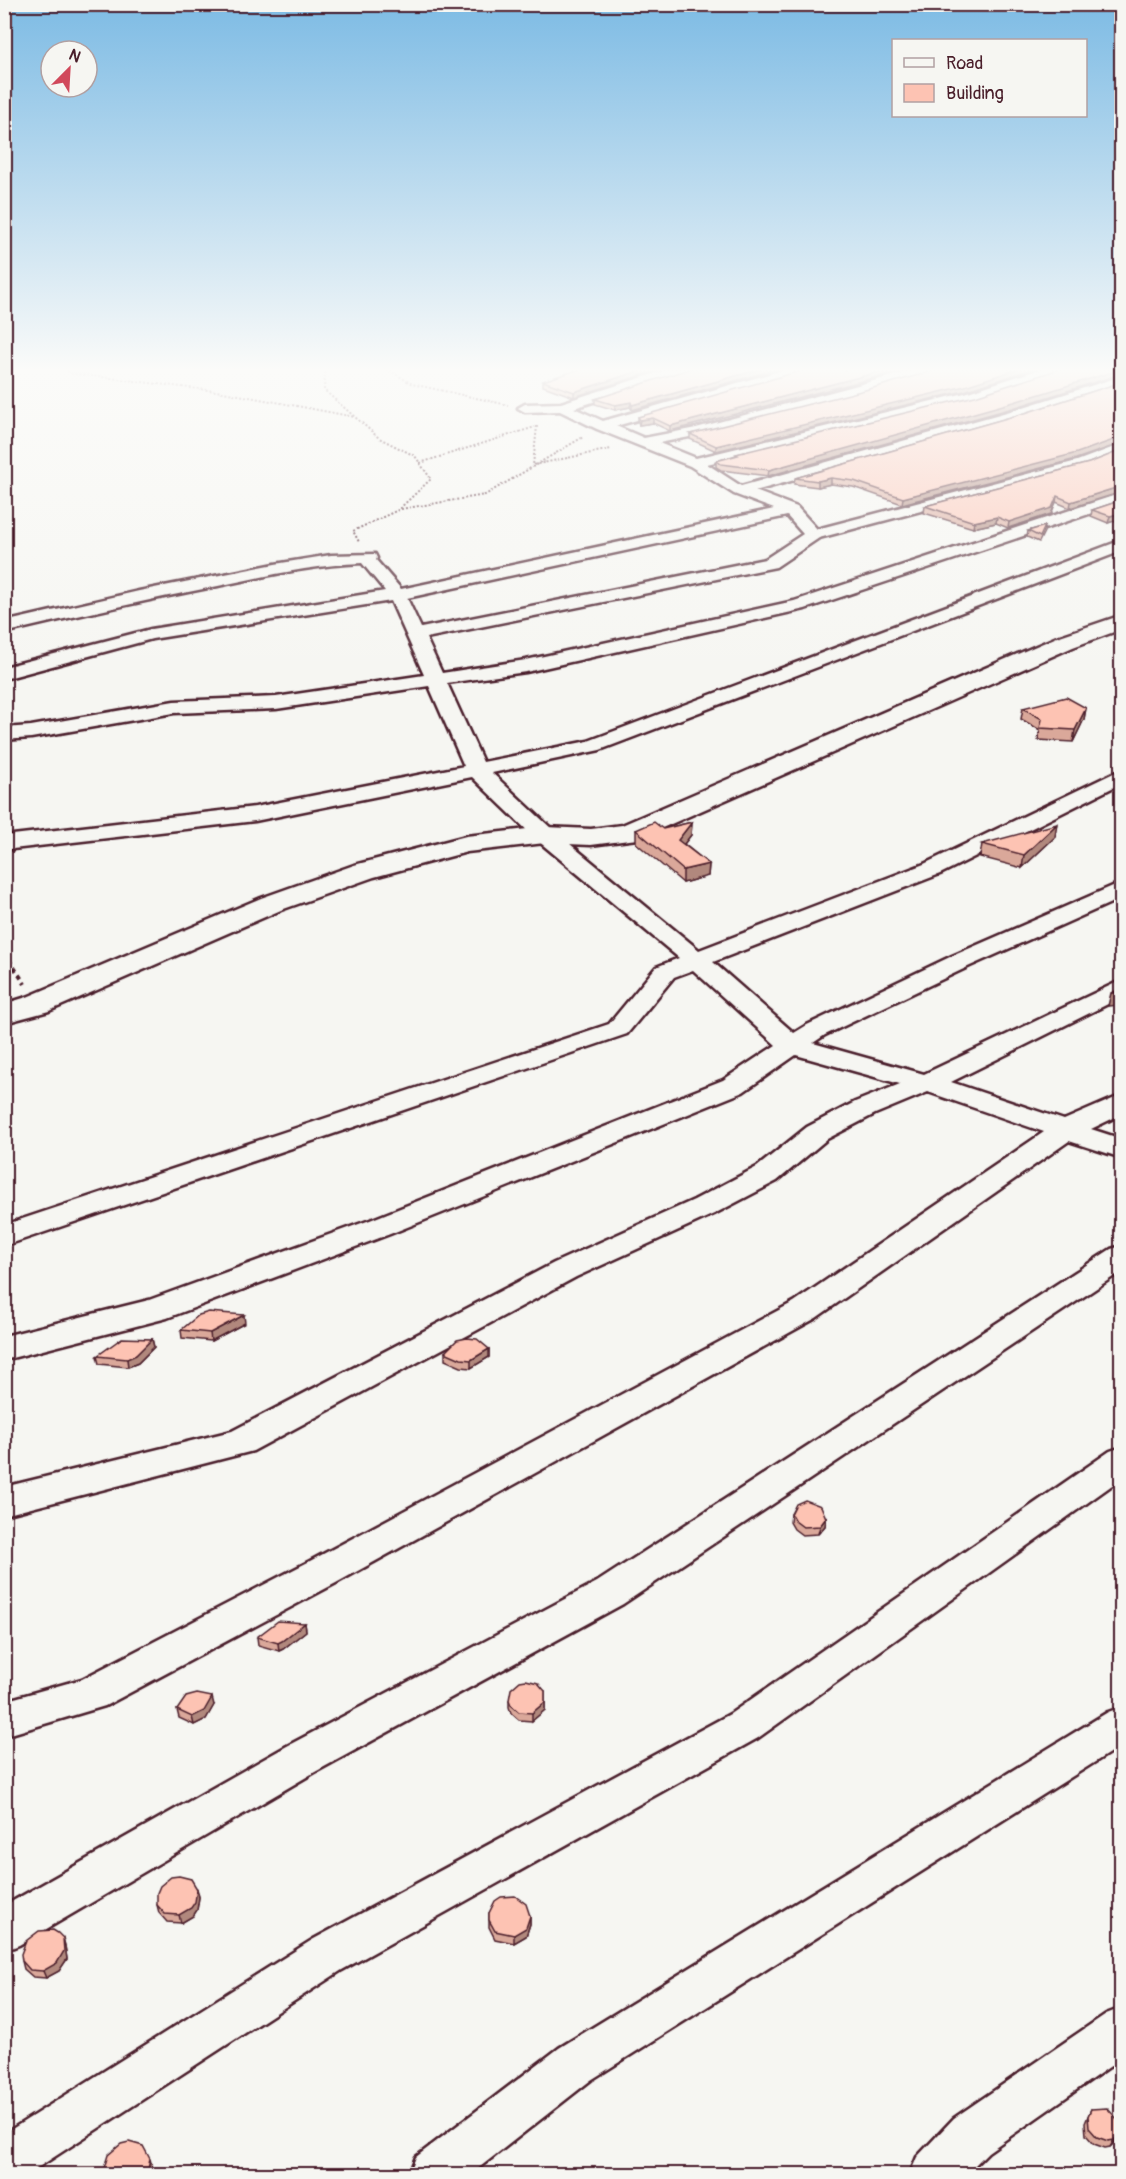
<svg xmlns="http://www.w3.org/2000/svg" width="1126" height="2179" font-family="Pangolin,sans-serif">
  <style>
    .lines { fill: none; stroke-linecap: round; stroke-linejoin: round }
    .street-casing { stroke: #4a1f2b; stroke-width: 5 }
    .secondary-casing { stroke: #4a1f2b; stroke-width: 5 }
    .path-far1 { stroke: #4a1f2b; stroke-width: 2; stroke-dasharray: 2 2; stroke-linecap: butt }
    .path { stroke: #4a1f2b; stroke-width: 4; stroke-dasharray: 4.5 4.5; stroke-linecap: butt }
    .street { fill: #f6f6f2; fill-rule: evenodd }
    .secondary { fill: #f6f6f2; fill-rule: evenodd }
    .wall { fill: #daa89a; stroke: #4a1f2b; stroke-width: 1.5 }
    .shaded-wall { fill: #b1887d; stroke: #4a1f2b; stroke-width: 1.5 }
    .building { fill: #fdc3b3; stroke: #4a1f2b; stroke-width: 1.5 }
  </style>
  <rect width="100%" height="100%" fill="#f6f6f2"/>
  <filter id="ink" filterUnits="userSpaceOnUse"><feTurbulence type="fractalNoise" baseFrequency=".0167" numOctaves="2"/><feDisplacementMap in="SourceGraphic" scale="12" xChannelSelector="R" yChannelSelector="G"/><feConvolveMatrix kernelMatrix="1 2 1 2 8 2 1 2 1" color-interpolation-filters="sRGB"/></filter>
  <g filter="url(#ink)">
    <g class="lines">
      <g class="street-casing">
        <g id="street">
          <path d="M672,368h20l-1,3 -117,37 29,13 187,-53h21l-1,3 -194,55 28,12 52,-10 226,-60h21l-1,3c-93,27 -188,54 -283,72l37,15 269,-65 79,-25h20l-1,3 -89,28 -267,65 34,22 273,-76 108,-34v9l-98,31 -269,75 42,16 20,22 260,-68 45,-17v9l-35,14 -268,71 -43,29 -350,71 16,35 84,-13 268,-59 328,-108v10l-317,106 -279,63 -79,11 36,79 105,-21 534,-201v11l-522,199 -108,23 61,57 146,120 225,-86 198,-95v14l-182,91 -227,88 81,71 13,-8 145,-69 170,-74v16l-152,68 -145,69 -12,8 111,31 198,-94v17l-171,85 113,38 58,-25v19l-31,15 31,10v19l-53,-17 -253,177 -480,265 -231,123 -101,30v-35l78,-22 228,-118 484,-259 250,-170 -116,-40 -53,22 -48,25 -50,42 -63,33 -138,63 -323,174 -249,64v-28l228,-56 322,-168 140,-63 63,-33 50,-40 48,-25 45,-18 -104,-29 -53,37 -353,142 -223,84 -163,42v-24l145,-36 221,-80 353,-140 53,-35 -83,-75 -19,7 -47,57 -623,212v-21l605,-201 47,-57 23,-9 -142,-118 -65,-63 -217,44 -251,29v-14l251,-29 209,-41 -35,-80 -153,23 -102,4 -143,25 -27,2v-12l27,-2 143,-25 102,-4 148,-22 -33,-74 -239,38 -148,40v-12l147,-38 234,-38 -23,-28c-49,2 -96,13 -144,23 -71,14 -143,30 -214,47v-11l135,-31 136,-27 56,-9 44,-1 2,4 -1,2 25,29 373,-80 -40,-15 -44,-28 -93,-37 -37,-18 -35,1 -7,-4 7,-4 36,-1zM787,516l16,18 -38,25 -344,69 -14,-30z"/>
          <polygon points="1122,1246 1122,1271 623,1604 315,1772 19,1945 4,1951 4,1906 287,1746 597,1582 1111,1249"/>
          <polygon points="1122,1447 1122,1478 758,1738 342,1970 28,2174 4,2174 4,2134 312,1940 730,1714 1110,1451"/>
          <polygon points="1122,1707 1122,1745 591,2080 471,2174 409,2174 416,2157 559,2048 1108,1712"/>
          <polygon points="1122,2008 1122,2058 988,2152 966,2174 910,2174 917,2157 954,2118 1106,2014"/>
        </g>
      </g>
      <g class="secondary-casing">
        <polygon id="secondary" points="1122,615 1122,629 1073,647 637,839 591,845 545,843 467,852 374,877 281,910 49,1011 4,1023 4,1004 27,997 261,898 354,865 466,836 545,827 591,829 622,825 1057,637"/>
      </g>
      <g class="path-far1">
        <polyline points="65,368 69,373 223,392 355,417"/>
        <polyline points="325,368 324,390 379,438 415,456 431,479 398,510 353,531 359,542"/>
        <polyline points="386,368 412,384 508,405"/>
        <polyline points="537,426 533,465 611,449"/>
        <polyline points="420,463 535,427"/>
        <polyline points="401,509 485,495 583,437"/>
      </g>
      <polyline class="path" points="4,952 25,984"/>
      <use href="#street" class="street"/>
      <use href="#secondary" class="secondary"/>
    </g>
    <g class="wall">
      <polygon points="584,368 574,397 543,386 543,381"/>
      <polygon points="781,368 632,410 630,407 615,410 595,404 595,399"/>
      <polygon points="912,368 670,431 653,423 639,425 638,422 638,417 845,370"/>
      <polygon points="1121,374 1013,408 768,476 721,470 716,467 716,461 736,455 736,454"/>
      <polygon points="1122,382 1122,443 1076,459 902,504 853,487 831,484 818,487 794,484 795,478 1025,413"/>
      <polygon points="964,391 716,451 690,439 690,434"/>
      <polygon points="1122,450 1122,492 1070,508 1056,502 1051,514 1008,528 996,523 973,528 924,513 925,506 1089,463"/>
      <polygon points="1122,500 1122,522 1117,520 1108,523 1091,516 1092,510"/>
      <polygon points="1045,526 1044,532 1039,542 1027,537 1028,531"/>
      <polygon points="1023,708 1086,708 1084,719 1073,742 1038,740 1040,730 1021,719"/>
      <polygon points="692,822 691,835 684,844 709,864 708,876 683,883 636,843 636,830 663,829"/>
      <polygon points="1055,837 1022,868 980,857 982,844"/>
      <polygon points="245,1323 211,1341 182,1338 181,1330"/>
      <polygon points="152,1339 154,1347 138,1363 128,1367 99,1364 97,1356"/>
      <polygon points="489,1349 489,1357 471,1368 461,1367 445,1360 445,1352"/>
      <polygon points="791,1514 826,1518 825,1526 818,1534 802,1535 794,1529 790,1522"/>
      <polygon points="305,1623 306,1631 283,1649 279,1651 258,1645 257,1637"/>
      <polygon points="545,1691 545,1710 532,1721 519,1720 511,1713 509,1707 509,1700"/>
      <polygon points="214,1705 206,1719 194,1725 179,1718 177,1710"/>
      <polygon points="197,1889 199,1897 197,1910 193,1916 181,1923 167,1922 159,1913 157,1905"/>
      <polygon points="489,1913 530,1916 530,1924 526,1936 514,1943 495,1939 489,1927"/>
      <polygon points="63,1938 65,1946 67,1959 59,1971 46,1978 33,1977 24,1969 22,1961"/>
      <polygon points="1091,2109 1120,2133 1117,2140 1110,2147 1105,2148 1094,2144 1086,2135 1085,2123"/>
    </g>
    <g class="shaded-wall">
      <polygon points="648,368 664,368 574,397 574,392"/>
      <polygon points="764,368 781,368 632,410 632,405"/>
      <polygon points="894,368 912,368 670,431 670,426"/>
      <polygon points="1021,368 1036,368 964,391 716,451 716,446"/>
      <polygon points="1122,369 1121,374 1013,408 768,476 769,470"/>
      <polygon points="631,402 630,407 615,410 615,405"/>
      <polygon points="653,418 653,423 639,425 640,420"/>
      <polygon points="1122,437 1122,443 1076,459 902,504 903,498"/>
      <polygon points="831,478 831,484 818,487 818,481"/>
      <polygon points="1122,486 1122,492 1070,508 1071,502"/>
      <polygon points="1057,496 1056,502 1051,514 1008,528 1009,522"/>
      <polygon points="1118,514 1117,520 1108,523 1110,516"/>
      <polygon points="997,517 996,523 973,528 974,522"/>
      <polygon points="1086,708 1084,719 1073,742 1075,730"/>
      <polygon points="692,822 691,835 677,853 678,840"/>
      <polygon points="1057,824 1055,837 1022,868 1024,855"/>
      <polygon points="709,864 708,876 683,883 683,870"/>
      <polygon points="1122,992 1122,1005 1108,1006 1111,993"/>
      <polygon points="244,1315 245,1323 211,1341 210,1333"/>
      <polygon points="152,1339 154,1347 138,1363 128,1367 127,1359"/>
      <polygon points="489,1349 489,1357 471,1368 471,1360"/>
      <polygon points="826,1518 825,1526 818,1534 820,1526"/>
      <polygon points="305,1623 306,1631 283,1649 279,1651 278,1643"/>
      <polygon points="212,1697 214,1705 206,1719 194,1725 192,1717"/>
      <polygon points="545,1702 545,1710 532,1721 532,1713"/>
      <polygon points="197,1889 199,1897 197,1910 193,1916 181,1923 179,1915"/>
      <polygon points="530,1916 530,1924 526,1936 514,1943 514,1935"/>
      <polygon points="63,1938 65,1946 67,1959 59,1971 46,1978 43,1971"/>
      <polygon points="1120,2133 1117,2140 1110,2147 1114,2140"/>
      <polygon points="150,2159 152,2166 151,2175 147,2175"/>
    </g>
    <g class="building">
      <polygon points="584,368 648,368 574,392 543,381"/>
      <polygon points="692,368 764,368 632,405 631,402 615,405 595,399"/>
      <polygon points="811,368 839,368 845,370 846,368 894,368 670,426 653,418 640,420 638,417"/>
      <polygon points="943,368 1021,368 965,386 716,446 690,434 873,388"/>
      <polygon points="1063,368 1122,369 1014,402 769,470 721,464 716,461 738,455 736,454 975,396"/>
      <polygon points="1122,382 1122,437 1077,453 903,498 854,481 831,478 818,481 795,478 1025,413"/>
      <polygon points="1122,450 1122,486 1071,502 1057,496 1052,508 1009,522 997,517 974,522 925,506 1089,463"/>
      <polygon points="1122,500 1122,515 1118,514 1110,516 1092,510"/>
      <polygon points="1045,526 1040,537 1028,531"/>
      <polygon points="1066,697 1086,708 1075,730 1040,728 1042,719 1023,708"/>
      <polygon points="654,822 663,829 692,822 678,840 709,864 683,870 636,830"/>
      <polygon points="1057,824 1024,855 982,844"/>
      <polygon points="1122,988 1122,992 1111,993"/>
      <polygon points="209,1312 244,1315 210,1333 181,1330 199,1315"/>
      <polygon points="122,1338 152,1339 136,1355 127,1359 97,1356"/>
      <polygon points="467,1338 477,1339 489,1349 471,1360 461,1359 445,1352 457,1340"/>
      <polygon points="805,1500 821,1506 826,1518 820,1526 803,1527 795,1521 791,1514 796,1504"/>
      <polygon points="278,1621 305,1623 282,1641 278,1643 257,1637"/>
      <polygon points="526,1680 538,1683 545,1691 545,1702 532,1713 519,1712 511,1705 509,1700 511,1689 520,1681"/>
      <polygon points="197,1694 212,1697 204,1711 192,1717 177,1710 186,1697"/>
      <polygon points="179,1876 191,1879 197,1889 195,1902 191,1908 179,1915 165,1914 157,1905 157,1893 160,1886 171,1877"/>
      <polygon points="515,1896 526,1904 530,1916 526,1928 514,1935 495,1931 489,1920 489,1913 495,1901 501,1897"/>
      <polygon points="53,1930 58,1933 63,1938 64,1951 57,1963 43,1971 30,1970 22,1961 21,1954 26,1941 39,1931"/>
      <polygon points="1107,2108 1119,2121 1120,2133 1114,2140 1108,2141 1097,2137 1089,2128 1088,2116 1091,2109"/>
      <polygon points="129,2142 143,2146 150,2159 147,2175 103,2175 103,2171 108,2155 121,2144"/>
    </g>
  </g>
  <linearGradient id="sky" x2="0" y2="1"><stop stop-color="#7dbbe4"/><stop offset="0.55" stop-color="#fbfbf9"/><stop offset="1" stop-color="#fbfbf9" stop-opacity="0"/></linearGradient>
  <rect width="1126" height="673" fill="url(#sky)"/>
  <rect width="1126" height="2179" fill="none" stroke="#f6f6f2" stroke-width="24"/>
  <rect x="12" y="12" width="1102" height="2155" fill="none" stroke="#4a1f2b" stroke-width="2" filter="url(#ink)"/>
  <rect x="892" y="39" width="195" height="78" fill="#f6f6f2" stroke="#b1a0a2" stroke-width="1.5"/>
  <rect x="904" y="58" width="30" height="9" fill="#f6f6f2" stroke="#b1a0a2" stroke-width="1.5"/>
  <text x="946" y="69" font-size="18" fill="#4a1f2b">Road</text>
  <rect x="904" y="84" width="30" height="18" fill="#fdc3b3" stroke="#b1a0a2" stroke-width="1.5"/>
  <text x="946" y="99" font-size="18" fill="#4a1f2b">Building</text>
  <g transform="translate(69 69) rotate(24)"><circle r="28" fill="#f6f6f2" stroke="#b1a0a2" stroke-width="1.5"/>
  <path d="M0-4.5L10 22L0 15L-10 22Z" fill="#d1495b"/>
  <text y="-9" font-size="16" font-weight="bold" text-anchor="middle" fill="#4a1f2b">N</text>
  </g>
</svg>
